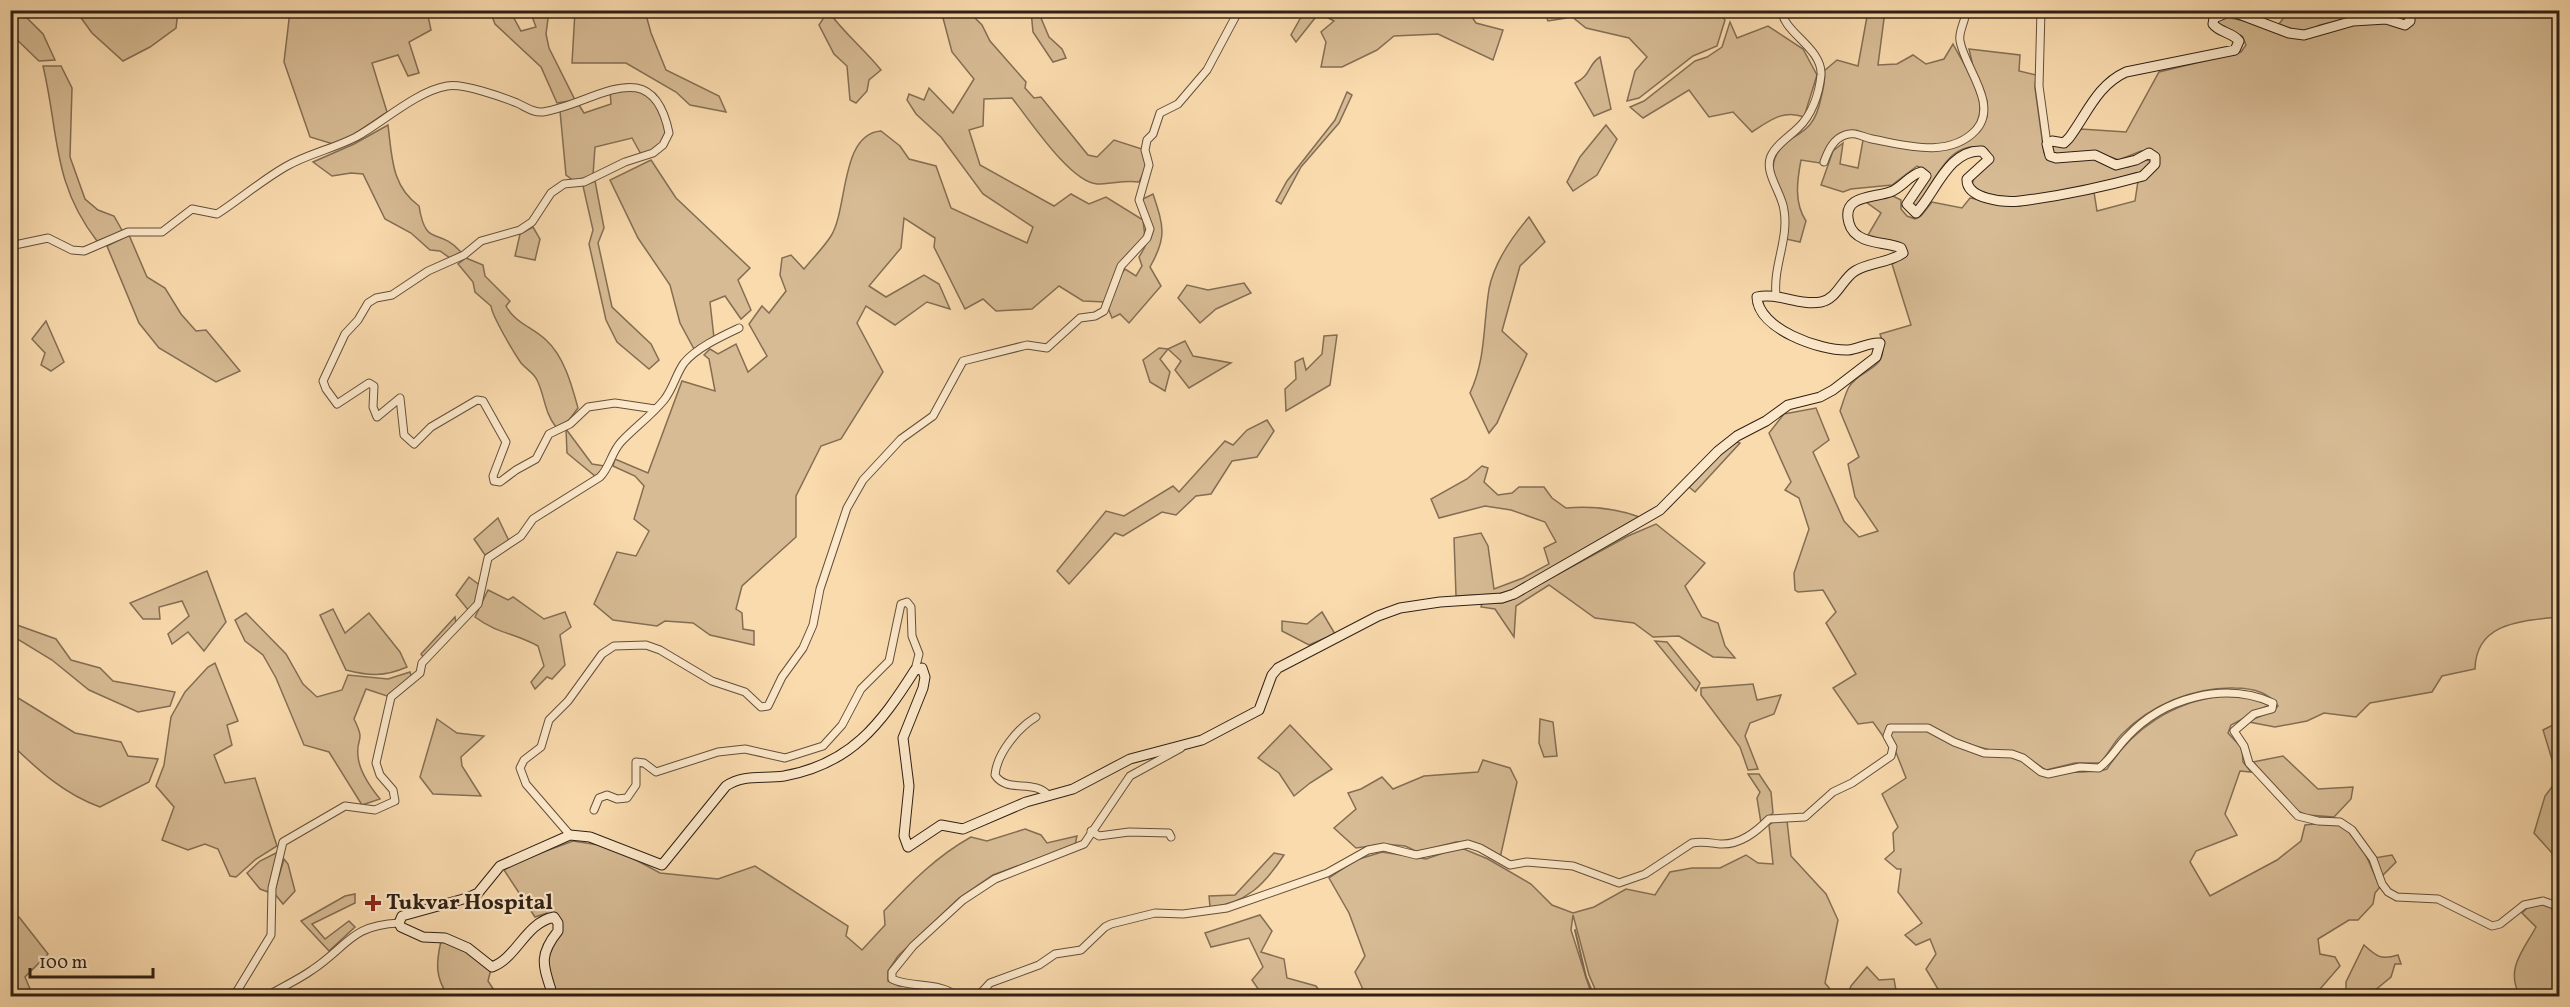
<svg xmlns="http://www.w3.org/2000/svg" width="2570" height="1007" font-family="Vollkorn,serif">
  <style>
    .green { fill: #d7bb94; stroke: #836e54; stroke-width: 1.5 }
    .lines { fill: none; stroke-linecap: round; stroke-linejoin: round }
    .stream { stroke: #7f6a51; stroke-width: 2 }
    .minor-casing { stroke: #624f3a; stroke-width: 9 }
    .secondary-casing { stroke: #2f2014; stroke-width: 11 }
    .minor { stroke: #fce8ca; stroke-width: 7 }
    .secondary { stroke: #fce8ca; stroke-width: 9 }
    .poi-dot { fill: #8f2418; stroke: #fce8ca; stroke-width: 2 }
    .labels { text-anchor: middle; dominant-baseline: central; stroke-width: 4.5; stroke-linejoin: round; paint-order: stroke }
    .poi-label { font-size: 22px; font-weight: bold; fill: #2f2014; stroke: #fce8ca; text-anchor: start }
  </style>
  <rect width="100%" height="100%" fill="#fadbae"/>
  <filter id="stains"><feTurbulence type="fractalNoise" baseFrequency=".00333" numOctaves="4"/><feColorMatrix values="0 0 0 0 .2 0 0 0 0 .09 0 0 0 0 .02 0 0 0 .5 -.17"/></filter>
  <radialGradient id="worn" r=".72"><stop offset=".6" stop-color="#630" stop-opacity="0"/><stop offset="1" stop-color="#630" stop-opacity=".3"/></radialGradient>
  <g class="green">
    <polygon points="1305,10 1468,11 1476,23 1503,30 1493,60 1438,34 1394,36 1377,50 1342,67 1321,67 1326,42 1321,32 1334,21 1319,13 1296,42 1291,35"/>
    <polygon points="10,11 23,11 23,14 43,34 55,60 39,61 11,34"/>
    <polygon points="76,11 178,11 176,28 150,47 123,61 92,33"/>
    <polygon points="290,11 427,11 431,30 409,42 419,73 408,76 398,55 372,63 387,112 353,135 333,144 310,137 284,62"/>
    <polygon points="490,11 510,11 521,31 536,27 530,11 549,11 546,34 549,48 575,100 557,103 541,67 495,24"/>
    <polygon points="575,11 645,11 651,33 666,70 719,96 726,112 690,105 676,92 626,63 572,63"/>
    <path d="M828,11c16,22 36,38 53,59l-12,10 -2,11 -11,12 -6,-3 -3,-34 -13,-12 -15,-29z"/>
    <path d="M951,11h17l14,14 8,16 36,41 -1,6 9,10 7,-1 47,58 9,2 17,-17 28,9 4,18 -7,15c-15,-2 -28,2 -42,2 -27,-2 -68,-65 -85,-86l-28,1 -1,27 -14,4 11,35 74,41 17,-12 18,10 17,-7 37,23 2,17 -22,22 -18,43 -22,-1 -24,-15 -27,23 -36,2 -13,-12 -18,10 -31,-62 1,-9 -31,-20 -3,30 -32,38 17,11 38,-22 15,9 11,25 -23,-7 -32,23 -29,-19 -9,17 26,49 -42,67 -20,7 -25,50v41l-54,49 -6,23 6,4 1,16 11,2v14l-44,-10 -17,-12 -28,-2 -8,5 -44,-6 -19,-16 23,-52 19,4 13,-25 -15,-12 10,-33 -9,-10 -22,-10 2,-7 33,14 34,-92 33,10 -6,-32 -5,-4 6,-6 8,5 18,-10 12,28 19,-16 -18,-32 13,-18 7,7 17,-22 -6,-16 2,-17 9,-3 13,14c9,-11 20,-22 27,-33 17,-27 9,-102 50,-105l19,15 9,13 27,7 15,42 76,35 6,-16 -50,-33 -42,-57 -25,-23 -9,-14 2,-6 15,6 5,-12 24,25 21,-34 -22,-27 -9,-34z"/>
    <polygon points="1031,11 1038,11 1049,37 1062,49 1066,58 1053,62 1033,32"/>
    <polygon points="1544,11 1568,11 1566,18 1548,21"/>
    <polygon points="1572,11 1719,11 1725,20 1717,46 1693,56 1639,98 1627,101 1635,71 1647,57 1629,38 1586,28 1571,16"/>
    <path d="M1868,11h17l-7,54 19,-1 16,-9 13,9 18,-5 9,-15c14,27 44,65 15,90 -24,19 -70,10 -97,2 -10,-3 -15,-8 -26,-4 -14,4 -21,18 -25,31l-19,-3c-4,21 -7,43 5,61l-6,21 -14,-3c2,-11 3,-21 0,-32 -3,-15 -18,-33 -11,-49 12,-29 37,-15 46,-60 2,-9 5,-18 3,-27l13,-11 21,6z"/>
    <polygon points="2289,11 2401,11 2405,16 2403,21 2345,19 2320,25 2303,33 2279,24"/>
    <path d="M2410,11h149l1,567 -6,2 5,37c-37,4 -83,5 -84,52l-33,7 -10,16 -62,11 -14,14 -32,-4 -17,8 -32,6 -26,-5c9,-7 22,-7 29,-16 -9,-14 -28,-18 -44,-18 -41,-1 -83,17 -112,46 -8,8 -14,20 -22,29h-25l-29,7 -15,-10 -77,-19 -25,-16 -42,1 -2,13 -12,-17 -15,2 -25,-36 23,-14 -30,-51 10,-11 -13,-22 -25,2 -3,-2 -1,-17 15,-44 -10,-31 -14,-8 6,-8 -22,-49 15,-19 32,-6 13,32 -16,12 31,69 15,16 19,-6 -23,-34 -7,-33 11,-7 -19,-46c3,-8 5,-17 9,-24 11,-20 44,-16 31,-53l31,-9 -19,-61 14,-8 -4,-12 -34,-9 13,-22 -15,-11 25,-7 10,5v9l6,7 8,3 6,-3 11,-14 30,6 8,-10 50,8 23,-7 51,-7 3,19 38,-10 3,-20 11,-5 10,-10 -7,-15h-11l-22,9 -21,-7 -38,2 -9,-3 -1,-6 23,-7 8,-10 45,3 33,-60 82,-20 5,-7 -4,-9 -22,-10 -3,-6 4,-4 24,5 43,15 52,-11 45,-3 18,6z"/>
    <path d="M1730,22l7,16 31,-12 35,23 14,26 -13,42c-21,-8 -35,4 -52,15l-19,-20 -24,5 -20,-27 -46,28 -13,-11 14,-6 51,-40 12,-4 15,-10z"/>
    <path d="M1969,49l51,6 -1,16 17,4 -1,13 9,65 6,6h46l21,8h11l18,-7 5,1 -5,9 -52,15 -74,13c-16,-1 -36,-2 -48,-13l2,-7 18,-21 -5,-8c-40,-14 -53,39 -73,59l-2,-6 16,-27 -2,-5 -9,-4 -25,19 -41,4 -8,3 -22,-7 12,-34 10,-8 -3,21 18,4 5,-28 69,11 15,-2 31,-19 9,-13v-16l-10,-17z"/>
    <path d="M1600,57l11,52 -17,7 -19,-33c16,-7 13,-19 25,-26z"/>
    <path d="M43,66h18l11,22 -2,69 15,42 13,11 16,6 9,16 -26,9c-45,-58 -38,-108 -54,-175z"/>
    <polygon points="637,89 653,96 668,128 660,144 642,156 632,138 595,147 593,175 574,181 566,175 560,111 579,105 584,113 611,104 610,90"/>
    <polygon points="1347,92 1352,95 1339,123 1301,167 1281,204 1276,201 1287,181 1335,120"/>
    <path d="M388,125c4,31 3,61 31,81 7,43 19,20 42,46l-11,6 -10,-7 -10,-1 -19,-17 -26,-14 -22,-45 -12,-1 -19,3 -19,-14 41,-18z"/>
    <polygon points="1606,125 1617,139 1597,175 1573,191 1567,182 1580,157"/>
    <polygon points="651,160 676,198 750,268 738,280 751,310 741,319 725,296 710,302 714,338 694,349 680,323 670,285 638,238 610,180"/>
    <polygon points="595,181 604,228 598,243 612,307 651,344 659,360 649,369 617,342 606,320 589,244 593,230 583,186"/>
    <path d="M1153,194c11,33 14,43 -3,73l11,19 -32,37 -9,-9 -8,4 -4,-10 10,-30 7,-9 11,7 6,-10 -3,-9c16,-24 10,-32 2,-57z"/>
    <path d="M1529,217l16,25 -25,24 -18,65 25,23 -30,69 -8,10 -19,-40c16,-34 13,-67 19,-104 5,-26 23,-52 40,-72z"/>
    <polygon points="533,227 540,239 535,260 515,256 520,234"/>
    <polygon points="129,235 147,277 165,288 181,314 196,331 206,330 240,371 216,382 159,348 139,323 107,246"/>
    <path d="M466,258l17,7 2,11 25,25 -4,5c9,17 26,21 40,34 18,16 26,46 32,68l-9,12 -13,7c-12,-15 -11,-31 -19,-47 -3,-7 -11,-11 -16,-17 -7,-10 -29,-47 -30,-57l-16,-14 -2,-10 -15,-18z"/>
    <polygon points="1244,283 1251,293 1216,309 1200,323 1178,298 1187,285 1208,290"/>
    <polygon points="46,321 64,362 51,371 41,365 45,353 32,339"/>
    <polygon points="1337,335 1330,385 1286,411 1285,389 1296,379 1295,362 1303,358 1306,370 1322,354 1324,336"/>
    <polygon points="1185,341 1193,356 1231,363 1189,388 1175,370 1181,361 1168,349 1160,359 1170,372 1165,391 1150,382 1143,360 1159,348 1168,349"/>
    <polygon points="1267,420 1274,431 1257,457 1232,461 1211,494 1196,496 1176,515 1162,512 1123,536 1115,533 1069,584 1057,571 1106,511 1124,516 1173,486 1179,492 1225,441 1233,445 1247,430"/>
    <polygon points="566,429 592,464 605,466 602,472 595,476 567,453"/>
    <polygon points="1737,442 1740,443 1695,492 1689,487 1722,452"/>
    <path d="M1482,466l6,2 -4,14 14,13 14,-2 7,-6h25l8,11 14,10c25,-2 53,1 76,10l-127,71 -17,5 -42,2 -2,-58 27,-5 7,13 6,43 29,-11 26,-14 -5,-16 12,-6 -11,-20 -34,-12 -26,-4 -46,12 -8,-19 36,-20z"/>
    <polygon points="498,518 509,541 485,555 474,539"/>
    <polygon points="1656,524 1705,563 1685,586 1702,617 1718,623 1725,646 1735,658 1713,657 1679,636 1653,637 1634,623 1595,618 1549,585 1516,606 1514,637 1495,609 1481,607 1482,603 1502,603 1513,599 1628,536"/>
    <polygon points="207,571 226,622 204,651 188,632 172,644 168,634 189,616 182,601 159,607 160,619 143,619 130,603"/>
    <polygon points="469,577 482,587 477,603 469,611 456,595"/>
    <path d="M488,590l20,10 5,-3 31,22 21,-7 6,15 -11,8 5,30 -13,14 -5,-2 -12,12 -4,-7 13,-16 -6,-20c-24,-13 -42,-13 -63,-29z"/>
    <path d="M333,609l12,24 24,-20 31,39 7,15c-23,10 -38,9 -61,3l-26,-55z"/>
    <polygon points="1322,612 1335,634 1309,645 1282,631 1282,621 1307,624"/>
    <path d="M246,613l40,41 17,30 14,13 25,-7 6,-15 40,4 22,-7 2,7 -25,17 -21,-7 -12,30c12,24 2,17 4,37 1,14 13,32 22,43l-18,6 -33,-53 -25,-7 -28,-67 -13,-23 -18,-14 -10,-21z"/>
    <polygon points="455,617 456,623 424,658 421,654"/>
    <polygon points="17,625 56,639 71,660 100,668 113,681 175,692 170,706 138,712 89,690 52,660 14,637"/>
    <polygon points="1655,641 1667,642 1700,683 1696,691"/>
    <polygon points="215,663 238,721 227,725 232,745 214,755 225,783 255,778 277,846 256,859 236,877 230,876 218,849 205,844 188,850 162,840 174,807 156,786 164,765 171,717 185,692 208,667"/>
    <polygon points="1753,684 1757,700 1781,695 1774,714 1750,723 1745,736 1758,769 1748,770 1740,747 1701,695 1701,688"/>
    <path d="M10,693l65,40 46,9 7,14 30,3 -9,23 -49,25c-36,-13 -62,-37 -89,-63z"/>
    <path d="M2220,696l28,1 21,8 -38,20 -3,8 14,15 1,14 8,10 -11,-1 -15,43 12,21 -41,16 -6,11 20,34 67,-36 24,-19 4,-16c10,-1 23,-3 33,-1 22,5 33,46 42,63l-5,6 -2,11 -15,16h-9l-31,19 2,15 15,3 5,9 -26,30h-356l-1,-4 -15,4 -16,-27 10,-15 -6,-15 -14,6 -11,-10 17,-12 -24,-31 3,-23h-4l-12,-10 9,-8 -1,-18 5,-6 -16,-33 24,-16 -16,-41 2,-6 35,-1 27,14 68,15 18,15c13,-2 60,-1 67,-5 26,-41 65,-66 113,-73z"/>
    <polygon points="437,719 457,733 484,736 461,757 462,766 481,796 433,794 420,777"/>
    <polygon points="1540,719 1553,722 1557,756 1544,757 1539,743"/>
    <polygon points="2559,722 2559,903 2552,853 2534,833 2545,796 2558,779 2543,730"/>
    <polygon points="1290,725 1332,769 1310,783 1294,796 1279,773 1258,758"/>
    <polygon points="2283,756 2318,789 2353,787 2351,799 2334,817 2307,815 2295,810 2253,762"/>
    <polygon points="1483,760 1510,768 1517,782 1500,858 1470,842 1456,842 1418,852 1405,846 1385,844 1356,848 1334,828 1356,809 1348,793 1361,789 1382,777 1393,789 1424,776 1478,772"/>
    <polygon points="1748,774 1759,774 1771,792 1773,813 1761,823 1757,798 1760,792"/>
    <polygon points="1775,821 1787,821 1791,856 1826,894 1838,920 1825,983 1834,994 1847,996 1851,986 1867,967 1879,980 1894,979 1897,996 1598,996 1589,975 1573,915 1571,930 1592,996 1366,996 1355,972 1365,956 1349,913 1329,878 1356,860 1382,852 1426,859 1452,850 1464,849 1488,859 1531,884 1552,905 1573,913 1594,907 1626,889 1655,895 1670,872 1692,868 1720,868 1746,855 1758,863 1773,864 1769,825"/>
    <path d="M1025,829l16,6 6,8 30,-7 -2,9 -82,30 -34,23 -61,58 -10,15v10l11,5 15,1 -1,8 -358,1c-10,-35 -8,-42 2,-77l-10,-6 -12,4 -31,-47 20,-11 49,-18 39,6 48,26 58,6 37,-13 93,60 -2,10 16,14 23,-25 -1,-14c27,-29 53,-55 87,-74l16,4z"/>
    <polygon points="280,851 268,892 260,889 247,873 260,861"/>
    <path d="M1274,853l10,2c-19,29 -38,49 -74,52l-1,-11 26,-1z"/>
    <polygon points="2392,855 2396,862 2383,875 2383,883 2374,858"/>
    <polygon points="284,859 288,864 295,891 283,904 274,893"/>
    <polygon points="355,894 355,903 312,924 325,939 349,921 355,927 329,951 301,921 345,896"/>
    <path d="M2544,904l8,4 7,13v75h-39c-15,-27 3,-45 16,-69l-14,-14 7,-7z"/>
    <polygon points="1260,915 1272,931 1261,952 1284,959 1287,978 1316,986 1323,996 1263,996 1252,980 1263,967 1249,938 1211,947 1205,933"/>
    <polygon points="19,917 48,954 25,977 33,996 11,996 11,924"/>
    <path d="M441,941l23,8 27,20 -3,12 10,15h-50c-13,-19 -12,-33 -7,-55z"/>
    <path d="M2364,945c13,12 17,15 34,10l3,9h-6l-4,13 -23,19h-22v-14z"/>
  </g>
  <g class="lines">
    <polyline class="stream" points="1575,930 1586,977 1594,996"/>
    <g class="minor-casing">
      <g id="minor">
        <polyline points="2041,10 2039,86 2047,144"/>
        <path d="M1824,162c4,-11 9,-23 21,-27 10,-4 17,2 27,4 33,6 77,20 104,-9 23,-26 -11,-61 -16,-89 -2,-10 6,-20 6,-31"/>
        <path d="M10,246l38,-8 24,12 12,1 44,-19h34l30,-23 25,5c23,-15 44,-33 68,-47 22,-13 48,-18 71,-30 27,-15 61,-46 91,-51 16,-3 55,11 70,17 9,4 16,10 26,9 52,-8 109,-62 126,21l-6,12 -10,8 -28,9 -41,20 -20,2 -13,9 -19,29 -12,8 -39,11 -17,14 -36,16 -36,24 -16,3 -8,5 -10,17 -13,14 -22,47 3,8 11,15 32,-21 5,3 -1,21 4,10 23,-19 4,37 10,9 17,-17 46,-27 6,1 23,41 -13,34 1,5 6,1 16,-12 20,-11 13,-25 21,-10 18,-17 27,-4 40,6"/>
        <path d="M1776,295c-3,-29 13,-56 8,-85 -2,-18 -22,-39 -12,-56 7,-12 17,-17 26,-26 14,-13 21,-34 23,-53 2,-27 -39,-43 -39,-65"/>
        <path d="M1036,717c-18,11 -39,36 -41,58 12,19 39,3 54,21"/>
        <polyline points="594,810 599,798 607,795 617,799 627,798 636,785 636,762 644,763 656,772 718,752 745,749 785,758 823,746 842,725 861,689 889,661 901,604 907,602 911,607 912,636 919,654 915,670"/>
        <polyline points="1091,831 1099,836 1129,832 1169,833 1171,837"/>
        <polyline points="570,835 526,784 520,768 524,760 541,747 549,720 568,701 602,654 614,646 646,645 660,650 712,681 745,692 761,707 768,706 782,677 803,648 813,625 820,589 847,508 863,480 901,439 933,416 963,361 1027,345 1047,348 1080,318 1095,316 1104,311 1121,266 1147,238 1150,229 1139,200 1149,165 1145,150 1147,140 1153,134 1160,113 1178,104 1207,70 1239,10"/>
        <path d="M236,996l1,-5 34,-56 1,-47 11,-46 62,-36 30,4 20,-9 -2,-11 -13,-15 -4,-12 15,-66 29,-24 2,-10 56,-59 10,-46 33,-22 12,-17 67,-42c10,-10 11,-24 21,-35 14,-15 30,-26 43,-42 9,-11 12,-26 20,-37 12,-15 38,-27 55,-35"/>
        <path d="M267,996c15,-9 31,-16 45,-26 36,-24 39,-45 87,-47"/>
        <path d="M956,996c-15,-14 -46,-8 -64,-17v-7l21,-26 50,-46 32,-21 89,-35 46,-68 51,-28"/>
        <path d="M978,996l12,-13 49,-18 16,-11 26,-4 24,-23 6,-3 44,-11 28,1 44,-6 100,-35 41,-23 16,-3 32,8 52,-11 12,4 30,17 17,-3 46,4 46,17 26,-9 47,-31c10,-2 19,0 28,1 20,1 36,-12 49,-25l36,-2 28,-25 19,-9 39,-27 2,-9 -6,-11 3,-8h38l26,14 30,11 28,1 11,4 18,14 7,2 32,-7 19,1c12,-9 18,-21 28,-31 36,-39 97,-56 146,-34l-1,6 -18,5 -20,17 10,15 5,17 49,53 20,5 22,1 12,8 21,29 9,25 6,8 9,5 41,2 54,27 8,-2 24,-19 19,-4 11,4 6,10"/>
      </g>
    </g>
    <g class="secondary-casing">
      <path id="secondary" d="M553,996c-9,-29 -16,-39 5,-65v-8l-4,-6c-29,6 -37,41 -62,50l-24,-19 -23,-10 -22,-1 -22,-10 -2,-4 3,-7 65,-18 11,-5 22,-27 70,-31 20,2 72,28 64,-79c18,-12 37,-7 58,-10 67,-12 96,-51 131,-106l7,-2 3,9 -2,11 -20,50 6,48 -5,50 4,11 33,-22 22,4 63,-27 47,-13 57,-30 72,-19 57,-30 13,-35 6,-7 100,-52 22,-8 40,-6 62,-4 12,-4 146,-84 58,-59 19,-15 29,-15 22,-16 32,-8 13,-7 43,-33 4,-14c-11,-1 -21,6 -32,7 -28,1 -90,-21 -91,-53 21,-5 42,9 64,5 16,-3 21,-23 34,-31 15,-9 34,-8 48,-18l-2,-5c-12,-5 -25,-4 -37,-9 -7,-3 -13,-8 -15,-16 -8,-28 24,-25 41,-31 12,-4 19,-17 31,-20l5,4 -19,28 9,9c19,-19 32,-64 66,-62l7,8 -22,20c-1,20 38,24 53,22 41,-5 83,-14 123,-25l12,-12v-7l-6,-4 -13,7 -20,5 -21,-10 -39,3 -6,-2 -3,-12 5,-3 12,2 5,-5c18,-24 28,-53 57,-66l109,-22 4,-9c-7,-9 -19,-8 -26,-17l1,-6 17,-7 58,22 15,2 49,-14 33,-2 19,6 5,-4v-6l-3,-5"/>
    </g>
    <use href="#minor" class="minor"/>
    <use href="#secondary" class="secondary"/>
  </g>
  <path class="poi-dot" d="M370 894h6v6h6v6h-6v6h-6v-6h-6v-6h6z"/>
  <g class="labels">
    <g class="poi-label">
      <text x="386" y="903">Tukvar Hospital</text>
    </g>
  </g>
  <rect width="2570" height="1007" fill="none" stroke="#fadbae" stroke-width="36"/>
  <rect x="12" y="12" width="2546" height="983" fill="none" stroke="#2f2014" stroke-width="3"/>
  <rect x="18" y="18" width="2534" height="971" fill="none" stroke="#2f2014" stroke-width="1.5"/>
  <path d="M30 968v9h123v-9" fill="none" stroke="#2f2014" stroke-width="3"/>
  <text x="39" y="968" font-size="18" fill="#2f2014" stroke="#fce8ca" stroke-width="4.5" paint-order="stroke">100 m</text>
  <rect width="100%" height="100%" filter="url(#stains)"/>
  <rect width="100%" height="100%" fill="url(#worn)"/>
</svg>
